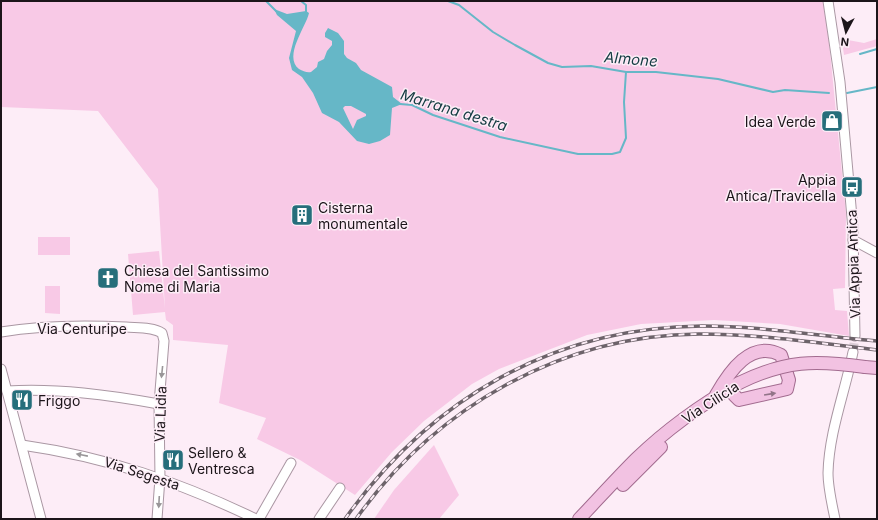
<svg xmlns="http://www.w3.org/2000/svg" width="878" height="520" font-family="Inter,sans-serif">
  <style>
    .green { fill: #f8c9e6 }
    .water { fill: #66b7c7; fill-rule: evenodd }
    .lines { fill: none; stroke-linecap: round; stroke-linejoin: round }
    .stream { stroke: #66b7c7; stroke-width: 2 }
    .minor-tunnel { stroke: #dbcdd6; stroke-width: 9; stroke-dasharray: 9 4.5; stroke-linecap: butt }
    .minor-casing { stroke: #aa97a3; stroke-width: 11 }
    .major-casing { stroke: #a26b8f; stroke-width: 14 }
    .minor { stroke: #fff; stroke-width: 9 }
    .major { stroke: #f2c2e2; stroke-width: 12 }
    .rail-casing { stroke: #6d636a; stroke-width: 3.5 }
    .rail { stroke: #fdedf7; stroke-width: 2; stroke-dasharray: 6; stroke-linecap: butt }
    .major-bridge-casing { stroke: #a26b8f; stroke-width: 14; stroke-linecap: butt }
    .major-bridge { stroke: #f2c2e2; stroke-width: 12 }
    .oneway { fill: #999698 }
    .oneway2 { fill: #927488 }
    .labels { text-anchor: middle; dominant-baseline: central; stroke-width: 3; stroke-linejoin: round; paint-order: stroke }
    .poi-label { font-size: 14px; fill: #1c151a; stroke: #fdedf7; text-anchor: start }
    .street-label { font-size: 14px; fill: #1c151a; stroke: #fdedf7 }
    .water-label { font-size: 15px; font-style: italic; fill: #143b42; stroke: #fdedf7 }
  </style>
  <rect width="100%" height="100%" fill="#fdedf7"/>
  <g class="green">
    <polygon points="1,1 825,1 846,214 845,288 833,289 835,310 847,311 849,336 780,324 714,320 641,324 587,335 499,369 472,384 424,421 392,452 355,495 300,460 257,439 266,418 219,403 228,345 173,340 173,325 166,320 165,312 133,315 128,254 159,251 165,309 158,189 98,111 1,107"/>
    <polygon points="877,39 877,46 844,55 843,48 848,40 864,43"/>
    <rect x="38" y="237" width="32" height="18"/>
    <polygon points="45,286 60,286 60,314 45,313"/>
    <polygon points="434,445 459,495 439,519 374,519 394,490"/>
  </g>
  <path class="water" d="M274,9l13,5 19,-3 3,2c-3,14 -26,43 -10,56 4,2 8,4 12,3l6,-5 1,-5 6,-3 3,-8 5,-6v-4l-7,-4v-4l3,-5 10,5 6,8v13l3,4 9,5 5,7 31,17 1,10 9,7 -10,4 -2,27 -10,6 -11,3 -12,-3 -18,-19 -17,-9 -9,-20 -11,-16 -10,-7 -3,-12 7,-27 -19,-16zM345,106h6l15,8v2l-9,4 -4,9 -10,-21z"/>
  <g class="lines">
    <g class="stream">
      <polyline points="266,1 276,11"/>
      <polyline points="301,1 306,5 306,13"/>
      <polyline points="448,1 459,5 493,32 515,45 548,63 562,67 591,66 626,72 656,72 718,79 773,92 785,90 829,93"/>
      <polyline points="860,54 877,49"/>
      <polyline points="847,93 877,87"/>
      <polyline points="400,104 412,105 433,115 500,137 578,154 612,154 620,152 626,138 624,102 626,72"/>
    </g>
    <polyline class="minor-tunnel" points="853,352 855,336"/>
    <g class="minor-casing">
      <g id="minor">
        <polyline points="828,1 840,82 853,229 855,336"/>
        <polyline points="853,240 877,253"/>
        <path d="M1,332c42,-7 83,-7 125,-5 11,1 27,0 36,6l2,8 -5,63 1,74 -3,41"/>
        <polyline points="1,369 41,519"/>
        <path d="M7,391c51,-3 102,4 152,13"/>
        <path d="M22,445c85,12 157,37 234,74"/>
        <polyline points="259,519 291,463"/>
        <polyline points="319,519 340,488"/>
        <path d="M835,519c-3,-15 -7,-31 -7,-46 1,-41 17,-81 25,-121"/>
      </g>
    </g>
    <g class="major-casing">
      <g id="major">
        <polyline points="865,367 877,368"/>
        <path d="M716,395c13,-23 35,-56 65,-40l8,25 -2,9 -48,11 -5,-5"/>
        <polyline points="623,485 661,447"/>
        <path d="M579,519c19,-20 38,-41 57,-60 31,-30 66,-55 103,-76"/>
      </g>
    </g>
    <use href="#minor" class="minor"/>
    <use href="#major" class="major"/>
    <g class="rail-casing">
      <g id="rail">
        <path d="M345,519c85,-120 209,-192 357,-193 59,0 117,10 175,15"/>
        <path d="M356,519c79,-111 205,-184 343,-185 60,0 119,9 178,16"/>
      </g>
    </g>
    <use href="#rail" class="rail"/>
    <g class="major-bridge-casing">
      <path id="major-bridge" d="M739,383c47,-23 76,-23 126,-16"/>
    </g>
    <use href="#major-bridge" class="major-bridge"/>
  </g>
  <defs><path id="oneway-solid" d="M-6-.8H1V-3.2L6.5 0L1 3.2V.8H-6Z"/></defs>
  <g class="oneway">
    <use href="#oneway-solid" transform="translate(162 372) rotate(96)"/>
    <use href="#oneway-solid" transform="translate(82 455) rotate(-169)"/>
    <use href="#oneway-solid" transform="translate(159 502) rotate(93)"/>
  </g>
  <use class="oneway2" href="#oneway-solid" transform="translate(770 394) rotate(-9)"/>
  <defs>
    <g id="shop-square" transform="scale(1.15)"><rect x="-9" y="-9" width="18" height="18" rx="4" fill="#266e7b" stroke="#fdedf7"/><path d="M-5-2.5h2.3a2.7 3.5 0 0 1 5.4 0H5L5.5 6h-11ZM-1.5-2.5h3a1.5 2.3 0 0 0-3 0Z" fill="#fff"/></g>
    <g id="bus-square" transform="scale(1.15)"><rect x="-9" y="-9" width="18" height="18" rx="4" fill="#266e7b" stroke="#fdedf7"/><path d="M-5-6H5V4H4V6H2V4H-2V6H-4V4H-5ZM-3.5-4V0h7V-4ZM-3.5 1.2v1.5H-2V1.2ZM2 1.2v1.5H3.5V1.2Z" fill="#fff"/></g>
    <g id="building-square" transform="scale(1.15)"><rect x="-9" y="-9" width="18" height="18" rx="4" fill="#266e7b" stroke="#fdedf7"/><path d="M-4-6H4V6H1V3H-1V6H-4ZM-2.5-4.3h1.7v1.8h-1.7ZM.8-4.3h1.7v1.8H.8ZM-2.5-1h1.7V.8h-1.7ZM.8-1h1.7V.8H.8Z" fill="#fff"/></g>
    <g id="church-square" transform="scale(1.15)"><rect x="-9" y="-9" width="18" height="18" rx="4" fill="#266e7b" stroke="#fdedf7"/><path d="M-1.2-6h2.4v3.5h3.3v2.4h-3.3V6h-2.4V-.1h-3.3v-2.4h3.3Z" fill="#fff"/></g>
    <g id="restaurant-square" transform="scale(1.15)"><rect x="-9" y="-9" width="18" height="18" rx="4" fill="#266e7b" stroke="#fdedf7"/><path d="M-5-6h1v4h1v-4h1v4h1v-4h1v5L-1.5 .5V6h-2V.5L-5-1ZM5-6V6H3V1.5H1.5Q1.5-4 5-6Z" fill="#fff"/></g>
  </defs>
  <g fill-rule="evenodd">
    <use href="#shop-square" x="832" y="121"/>
    <use href="#bus-square" x="852" y="187"/>
    <use href="#building-square" x="302" y="215"/>
    <use href="#church-square" x="108" y="278"/>
    <use href="#restaurant-square" x="22" y="400"/>
    <use href="#restaurant-square" x="173" y="460"/>
  </g>
  <g class="labels">
    <g class="poi-label">
      <text x="816" y="121" text-anchor="end">Idea Verde</text>
      <text x="836" y="179" text-anchor="end">Appia<tspan x="836" dy="16">Antica/Travicella</tspan></text>
      <text x="318" y="207">Cisterna<tspan x="318" dy="16">monumentale</tspan></text>
      <text x="124" y="270">Chiesa del Santissimo<tspan x="124" dy="16">Nome di Maria</tspan></text>
      <text x="38" y="400">Friggo</text>
      <text x="188" y="452">Sellero &amp;<tspan x="188" dy="16">Ventresca</tspan></text>
    </g>
    <g class="street-label">
      <text transform="translate(853 264) rotate(-92)">Via Appia Antica</text>
      <text x="82" y="328">Via Centuripe</text>
      <text transform="translate(710 402) rotate(-33)">Via Cilicia</text>
      <text transform="translate(160 414) rotate(-88)">Via Lidia</text>
      <text transform="translate(142 473) rotate(18)">Via Segesta</text>
    </g>
    <g class="water-label">
      <text transform="translate(631 59) rotate(5)">Almone</text>
      <text transform="translate(454 110) rotate(17)">Marrana destra</text>
    </g>
  </g>
  <rect width="878" height="520" fill="none" stroke="#1c151a" stroke-width="4"/>
  <g transform="translate(846 32) rotate(187)" stroke="#fdedf7" stroke-width="3" paint-order="stroke">
  <path d="M0-3L7 15L0 10L-7 15Z" fill="#1c151a"/>
  <text y="-6" font-size="11" font-weight="bold" text-anchor="middle" fill="#1c151a">N</text>
  </g>
</svg>
